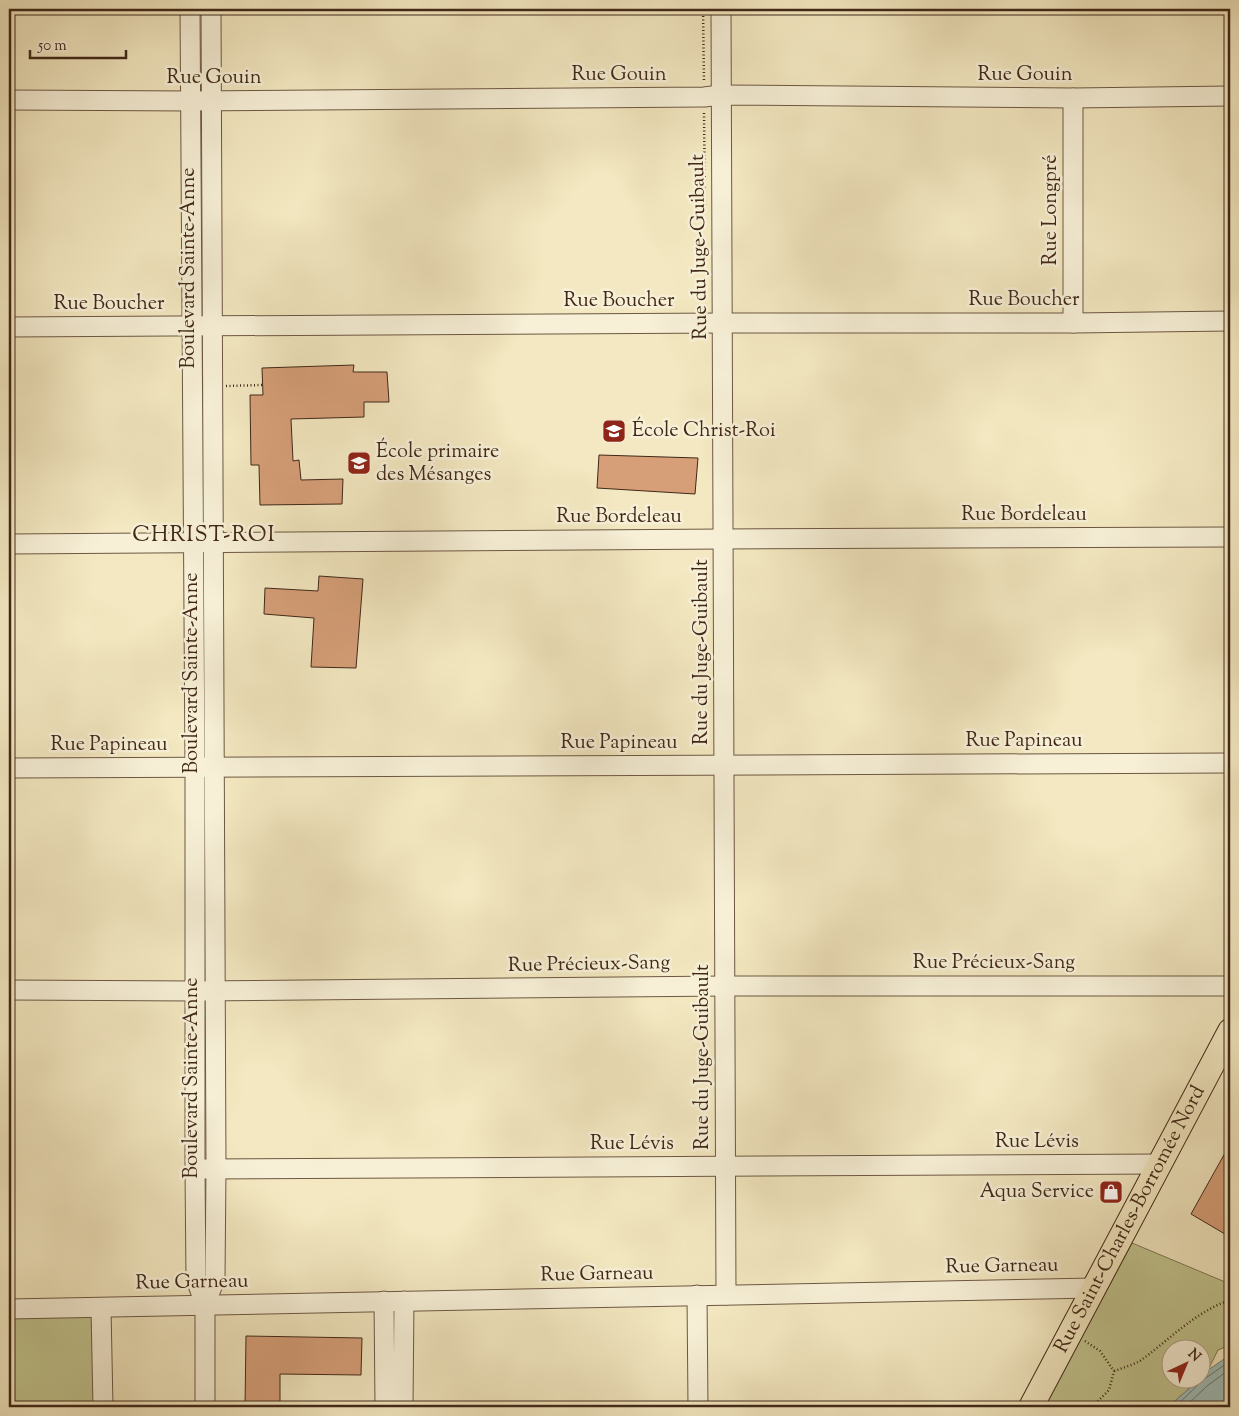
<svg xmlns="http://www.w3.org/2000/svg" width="1239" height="1416" font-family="'Sorts Mill Goudy',serif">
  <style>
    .green { fill: #c1c48e; stroke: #807653 }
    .water { fill: #9fbebc; stroke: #79827a }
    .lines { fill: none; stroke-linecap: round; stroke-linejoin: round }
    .shore { stroke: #70736a; stroke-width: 1 }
    .building { fill: #d69f78; stroke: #402818 }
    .minor-casing { stroke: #6d5842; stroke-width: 21 }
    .major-casing { stroke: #402818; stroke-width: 26 }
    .path { stroke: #402818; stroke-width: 2.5; stroke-dasharray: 1 2.5; stroke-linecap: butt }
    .minor { stroke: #f7f0d7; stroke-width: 19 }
    .major { stroke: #f3e8c1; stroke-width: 24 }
    .labels { text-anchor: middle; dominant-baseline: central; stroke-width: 5; stroke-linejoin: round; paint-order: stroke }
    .street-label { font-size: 20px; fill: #402818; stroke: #f7f0d7 }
    .poi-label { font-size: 20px; fill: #402818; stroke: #f7f0d7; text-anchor: start }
    .quarter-label { font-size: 22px; letter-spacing: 1px; fill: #402818; stroke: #f7f0d7 }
  </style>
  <rect width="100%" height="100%" fill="#f3e8c1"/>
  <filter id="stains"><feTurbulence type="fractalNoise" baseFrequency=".004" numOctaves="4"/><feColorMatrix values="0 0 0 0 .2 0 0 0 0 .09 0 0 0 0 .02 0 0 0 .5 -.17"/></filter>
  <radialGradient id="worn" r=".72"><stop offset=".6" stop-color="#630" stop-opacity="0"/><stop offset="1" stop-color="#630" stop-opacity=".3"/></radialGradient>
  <g class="green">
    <polygon points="1132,1243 1230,1284 1230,1326 1225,1336 1230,1334 1230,1345 1218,1350 1208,1370 1202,1377 1202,1348 1172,1348 1172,1378 1200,1379 1168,1407 1044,1407"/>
    <polygon points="94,1314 95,1407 9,1407 9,1315"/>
  </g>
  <polygon class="water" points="1230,1355 1230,1407 1168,1407 1200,1379 1202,1378 1208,1370"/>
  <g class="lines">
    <g class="shore">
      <polyline points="1175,1407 1203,1380 1230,1361"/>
      <polyline points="1185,1407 1207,1386 1230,1369"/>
    </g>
  </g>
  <g class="building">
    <polygon points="354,365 353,372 387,372 389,402 364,402 364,417 291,419 293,461 299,460 301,480 343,479 342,504 260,505 259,465 251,465 250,395 263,395 262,368"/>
    <polygon points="599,455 698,458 695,494 597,488"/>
    <polygon points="319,576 363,579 356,668 311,667 314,618 264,614 265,588 318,591"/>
    <polygon points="1230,1144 1230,1211 1227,1218 1230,1219 1230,1237 1191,1214"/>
    <polygon points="246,1336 362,1338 361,1375 280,1374 280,1407 245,1407"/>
  </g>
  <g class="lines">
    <g class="minor-casing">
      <g id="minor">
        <polyline points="190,9 195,768 195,1169 196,1279 205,1305 205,1407"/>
        <polyline points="721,9 726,1295"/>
        <polyline points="1073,98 1073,323"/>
        <polyline points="9,100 190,101 704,97 721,95 1073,98 1230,96"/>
        <polyline points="9,327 723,323 1073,323 1230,321"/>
        <polyline points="9,544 724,539 1230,537"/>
        <polyline points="9,768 1230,763"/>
        <polyline points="9,990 195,991 726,986 1230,986"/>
        <polyline points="204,1169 1160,1164"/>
        <polyline points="697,1295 698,1407"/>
        <polyline points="384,1301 385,1407"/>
        <polyline points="205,1305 215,1279 216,1169 211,9"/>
        <polyline points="101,1308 103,1407"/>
        <polyline points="9,1309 1094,1288"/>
        <polyline points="403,1407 404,1301"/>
      </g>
    </g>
    <g class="major-casing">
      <g id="major">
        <path id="s1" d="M1031,1407l199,-376"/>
      </g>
    </g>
    <g class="path">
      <polyline points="703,9 704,82"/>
      <polyline points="704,113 705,207"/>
      <polyline points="226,386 262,385"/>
      <polyline points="1085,1341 1100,1351 1114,1371 1109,1390 1092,1407"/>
      <path d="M1114,1371c9,-3 18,-6 26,-10 29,-21 55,-49 90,-61"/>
    </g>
    <use href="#minor" class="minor"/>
    <use href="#major" class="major"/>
  </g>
  <defs>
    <g id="school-square" transform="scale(1.25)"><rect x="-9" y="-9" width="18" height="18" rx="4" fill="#8f2418" stroke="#f7f0d7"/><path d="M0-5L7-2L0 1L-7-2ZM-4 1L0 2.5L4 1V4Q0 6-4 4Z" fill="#fff"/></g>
    <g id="shop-square" transform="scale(1.25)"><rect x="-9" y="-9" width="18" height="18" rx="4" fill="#8f2418" stroke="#f7f0d7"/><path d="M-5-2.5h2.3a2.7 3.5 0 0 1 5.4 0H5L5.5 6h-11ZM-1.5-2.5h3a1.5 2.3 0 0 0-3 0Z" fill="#fff"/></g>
  </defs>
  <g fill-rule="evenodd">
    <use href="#school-square" x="614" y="431"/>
    <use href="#school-square" x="359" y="463"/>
    <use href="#shop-square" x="1111" y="1192"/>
  </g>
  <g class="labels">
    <g class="street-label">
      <text x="619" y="75">Rue Gouin</text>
      <text x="1025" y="75">Rue Gouin</text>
      <text x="214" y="78">Rue Gouin</text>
      <text transform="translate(1051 210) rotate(-90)">Rue Longpré</text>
      <text transform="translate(700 247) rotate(-91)">Rue du Juge-Guibault</text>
      <text transform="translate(189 268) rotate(-90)">Boulevard Sainte-Anne</text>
      <text x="1024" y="300">Rue Boucher</text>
      <text x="619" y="301">Rue Boucher</text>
      <text x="109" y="304">Rue Boucher</text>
      <text x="1024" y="515">Rue Bordeleau</text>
      <text x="619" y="517">Rue Bordeleau</text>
      <text transform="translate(702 652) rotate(-90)">Rue du Juge-Guibault</text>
      <text transform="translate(192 673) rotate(-90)">Boulevard Sainte-Anne</text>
      <text x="1024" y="741">Rue Papineau</text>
      <text x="619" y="743">Rue Papineau</text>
      <text x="109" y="745">Rue Papineau</text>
      <text x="994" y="963">Rue Précieux-Sang</text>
      <text transform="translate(589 965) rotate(-1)">Rue Précieux-Sang</text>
      <text transform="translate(703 1057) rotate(-90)">Rue du Juge-Guibault</text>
      <text transform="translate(192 1078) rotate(-90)">Boulevard Sainte-Anne</text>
      <text x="1037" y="1142">Rue Lévis</text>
      <text x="632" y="1144">Rue Lévis</text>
      <text stroke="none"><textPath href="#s1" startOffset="212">Rue Saint-Charles-Borromée Nord</textPath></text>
      <text transform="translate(1002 1267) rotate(-1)">Rue Garneau</text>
      <text transform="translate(597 1275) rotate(-1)">Rue Garneau</text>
      <text transform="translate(192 1283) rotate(-1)">Rue Garneau</text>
    </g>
    <g class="poi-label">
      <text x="632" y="431">École Christ-Roi</text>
      <text x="376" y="452">École primaire<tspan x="376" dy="23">des Mésanges</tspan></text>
      <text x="1094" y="1192" text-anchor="end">Aqua Service</text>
    </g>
    <g class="quarter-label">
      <text x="204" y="536">CHRIST-ROI</text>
    </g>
  </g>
  <rect width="1239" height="1416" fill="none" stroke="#f3e8c1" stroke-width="30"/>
  <rect x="10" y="10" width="1219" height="1396" fill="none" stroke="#402818" stroke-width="2.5"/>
  <rect x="15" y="15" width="1209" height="1386" fill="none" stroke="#402818"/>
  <g transform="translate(1186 1364) rotate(44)"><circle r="24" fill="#f7f0d7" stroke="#aea08b"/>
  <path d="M0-4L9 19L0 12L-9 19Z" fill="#8f2418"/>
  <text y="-8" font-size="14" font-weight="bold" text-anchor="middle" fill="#402818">N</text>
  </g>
  <path d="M30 50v8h96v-8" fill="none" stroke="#402818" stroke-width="2.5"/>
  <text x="38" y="50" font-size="15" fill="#402818" stroke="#f7f0d7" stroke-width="4" paint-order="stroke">50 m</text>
  <rect width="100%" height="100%" filter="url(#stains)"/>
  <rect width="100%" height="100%" fill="url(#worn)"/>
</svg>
